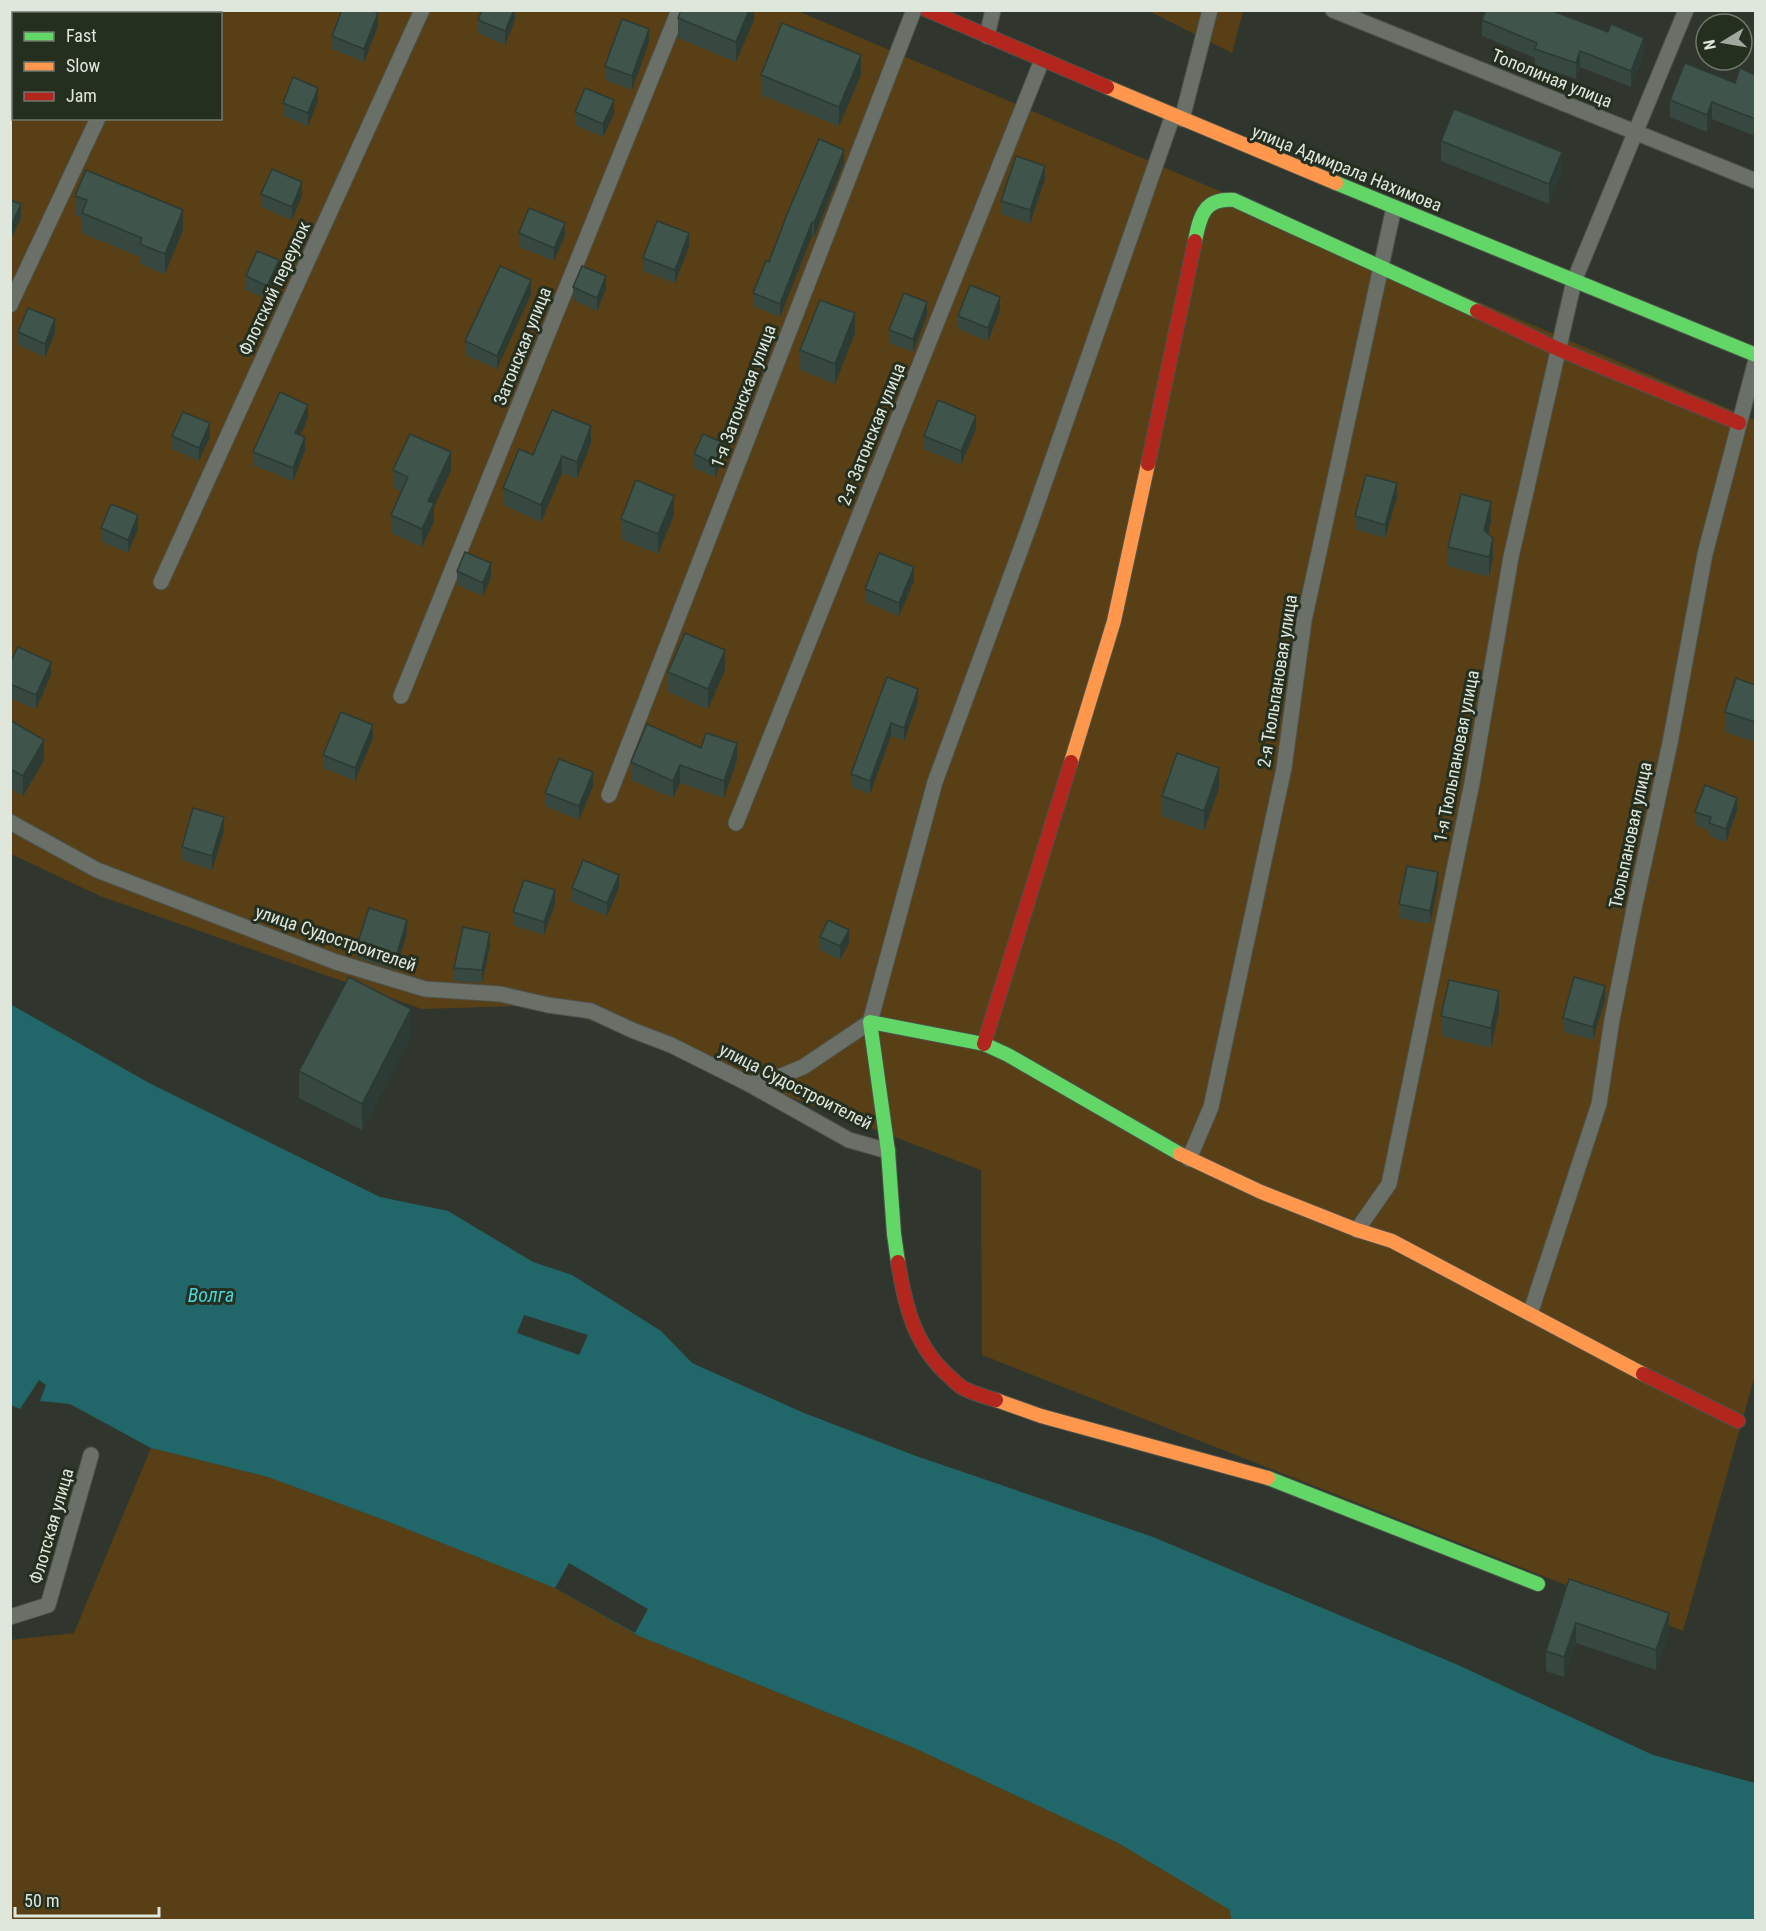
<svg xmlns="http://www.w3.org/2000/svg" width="1766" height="1931" font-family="'Roboto Condensed',sans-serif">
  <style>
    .green { fill: #583f16; fill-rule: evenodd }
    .water { fill: #216769 }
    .pier { fill: #30362e }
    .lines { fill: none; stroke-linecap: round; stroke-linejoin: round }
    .street-casing { stroke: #4c524a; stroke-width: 17 }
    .fast-casing { stroke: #4c524a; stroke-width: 16 }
    .slow-casing { stroke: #4c524a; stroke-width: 16 }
    .jam-casing { stroke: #4c524a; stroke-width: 16 }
    .street { stroke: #6a6f68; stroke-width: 15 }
    .fast { stroke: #63d668; stroke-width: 14 }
    .slow { stroke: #ff974d; stroke-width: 14 }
    .jam { stroke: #b3261e; stroke-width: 14 }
    .wall { fill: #364840 }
    .shaded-wall { fill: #2c3b34 }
    .building { fill: #3f544a; stroke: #2c3b34; stroke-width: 1.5 }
    .labels { text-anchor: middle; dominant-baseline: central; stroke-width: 6; stroke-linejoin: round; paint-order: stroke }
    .street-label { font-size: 18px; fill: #dfe6dc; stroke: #252f20 }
    .water-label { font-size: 20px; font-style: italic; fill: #44d6db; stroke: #252f20 }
  </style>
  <rect width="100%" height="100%" fill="#30362e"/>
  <g class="green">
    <path d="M11,11h787l957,409v955l-72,256 -701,-276 -1,-185 -432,-165 -127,4 -322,-113 -89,-42zM14,14h206v104h-206z"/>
    <polygon points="1149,11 1243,11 1232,53"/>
    <polygon points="151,1448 268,1477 384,1520 555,1588 639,1636 912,1747 1118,1843 1231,1910 1231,1920 11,1920 10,1640 74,1633"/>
  </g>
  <polygon class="water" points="10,1004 149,1083 380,1197 448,1211 533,1262 572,1275 661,1331 692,1363 804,1413 916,1456 1153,1537 1458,1665 1653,1755 1755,1783 1755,1920 1231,1920 1230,1910 1118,1843 912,1747 639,1636 555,1588 384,1520 268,1477 151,1448 70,1404 40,1401 46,1385 39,1380 20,1409 11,1405"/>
  <g class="pier">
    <polygon points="524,1315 588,1335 579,1355 517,1333"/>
    <polygon points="569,1563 648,1609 635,1633 555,1588"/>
  </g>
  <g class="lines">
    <g class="street-casing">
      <g id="street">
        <polyline points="1333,10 1756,181"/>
        <polyline points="148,14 150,10"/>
        <polyline points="987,36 993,10"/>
        <polyline points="1182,119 1210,10"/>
        <polyline points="10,305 98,118"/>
        <polyline points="161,582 422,10"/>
        <polyline points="401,696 679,10"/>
        <polyline points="609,795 914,10"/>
        <polyline points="10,822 97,870 336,962 425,989 500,994 548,1005 591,1011 632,1030 671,1045 749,1084 849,1140 888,1151"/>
        <polyline points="736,823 1042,60"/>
        <polyline points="749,1084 776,1078 803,1067 870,1022 935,782 1030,524 1173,115"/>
        <polyline points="1189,1159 1211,1107 1284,768 1304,621 1394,207"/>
        <polyline points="1357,1230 1389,1184 1472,783 1511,557 1574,281 1686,10"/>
        <polyline points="1530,1314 1599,1104 1612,1020 1635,904 1670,743 1705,554 1756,360"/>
        <polyline points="10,1617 48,1605 91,1455"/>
      </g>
    </g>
    <g class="fast-casing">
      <g id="fast">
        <polyline points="1336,183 1756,355"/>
        <path d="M1195,241c5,-24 8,-43 39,-41l243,111"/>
        <polyline points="898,1262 894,1234 888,1151 870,1022 984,1044 1008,1055 1180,1154"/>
        <polyline points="1268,1478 1538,1584"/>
      </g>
    </g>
    <g class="slow-casing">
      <g id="slow">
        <polyline points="1107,87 1336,183"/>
        <polyline points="1071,762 1114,621 1148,464"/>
        <polyline points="1180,1154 1261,1192 1357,1230 1392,1241 1643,1374"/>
        <polyline points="996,1400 1041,1416 1268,1478"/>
      </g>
    </g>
    <g class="jam-casing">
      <g id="jam">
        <polyline points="927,10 1107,87"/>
        <polyline points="1477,311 1558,349 1739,423"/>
        <polyline points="1148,464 1195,241"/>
        <polyline points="984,1044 1071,762"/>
        <path d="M898,1262c7,45 17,85 53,116 4,4 9,9 14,11 10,5 21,8 31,11"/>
        <polyline points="1643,1374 1738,1421"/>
      </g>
    </g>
    <use href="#street" class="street"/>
    <use href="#fast" class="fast"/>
    <use href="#slow" class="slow"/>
    <use href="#jam" class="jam"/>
  </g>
  <g class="wall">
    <polygon points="515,10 515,20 505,45 478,33 478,20"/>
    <polygon points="754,10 754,20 736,62 678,38 678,18"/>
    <polygon points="1482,20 1644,54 1631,87 1580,67 1576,79 1535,65 1535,58 1482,36"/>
    <polygon points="378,26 364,62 332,49 332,36"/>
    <polygon points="649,42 632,90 605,80 605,66"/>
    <polygon points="761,75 861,75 839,126 761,95"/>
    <polygon points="1755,75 1755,136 1712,119 1707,132 1670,117 1670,100 1735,83"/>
    <polygon points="318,101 308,126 283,116 283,103"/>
    <polygon points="575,112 614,114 603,137 575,125"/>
    <polygon points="1441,141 1562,171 1549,204 1441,161"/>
    <polygon points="844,163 814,237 812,236 780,317 753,306 753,293 769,262"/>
    <polygon points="1045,179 1030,224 1001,214 1001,201"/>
    <polygon points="261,194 302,195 292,220 261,207"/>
    <polygon points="75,196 183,230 165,274 140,264 140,257 82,233 82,218 75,215"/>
    <polygon points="519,233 565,236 554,261 519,247"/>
    <polygon points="689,247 675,283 643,271 643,258"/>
    <polygon points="279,273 267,299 246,290 246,276"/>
    <polygon points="573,287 606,289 597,311 573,300"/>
    <polygon points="531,294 497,369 465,355 465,341"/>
    <polygon points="1000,310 988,341 958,329 958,316"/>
    <polygon points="927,315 913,352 889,343 889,330"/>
    <polygon points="18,332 55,333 45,357 18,345"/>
    <polygon points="855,333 835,384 800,370 800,350"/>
    <polygon points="308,418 300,435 305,451 293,481 253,465 253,452"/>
    <polygon points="976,429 961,465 924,449 924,436"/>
    <polygon points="172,436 210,437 199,461 172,449"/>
    <polygon points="591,443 577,479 562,473 541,522 503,505 503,488 533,455"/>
    <polygon points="694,454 724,456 715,477 694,468"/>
    <polygon points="393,470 451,470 434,507 434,521 422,547 391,533 391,515 401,491 393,488"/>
    <polygon points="1397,497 1385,538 1355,529 1355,516"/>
    <polygon points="674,515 658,554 621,539 621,519"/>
    <polygon points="1491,522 1488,534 1493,558 1489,577 1448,566 1448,547"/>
    <polygon points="101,528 138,529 128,553 101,541"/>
    <polygon points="457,571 491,577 483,596 457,585"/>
    <polygon points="914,581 899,616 865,602 865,589"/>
    <polygon points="10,663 51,675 36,709 10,698"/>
    <polygon points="725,670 708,709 668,692 668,672"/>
    <polygon points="887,677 918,702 904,741 891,736 870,794 851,787 851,774"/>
    <polygon points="1755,685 1755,742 1725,732 1725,712"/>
    <polygon points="10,720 44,760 23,796 10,789"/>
    <polygon points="373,738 355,781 323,768 323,755"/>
    <polygon points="737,760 724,798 680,783 673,798 631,780 631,762"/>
    <polygon points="593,786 579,820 545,806 545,793"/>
    <polygon points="1219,788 1204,831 1162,816 1162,796"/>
    <polygon points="1737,811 1726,842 1709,836 1709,830 1695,825 1695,812"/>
    <polygon points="224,831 212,870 182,860 182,847"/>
    <polygon points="1438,886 1430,924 1399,918 1399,904"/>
    <polygon points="572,888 619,888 607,916 572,902"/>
    <polygon points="555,904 544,935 513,925 513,912"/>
    <polygon points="407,933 396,970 357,958 357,945"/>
    <polygon points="820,937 849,943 840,960 820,950"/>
    <polygon points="490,946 482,983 454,981 454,968"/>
    <polygon points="1605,999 1593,1040 1563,1032 1563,1018"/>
    <polygon points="1499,1011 1491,1048 1441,1036 1441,1016"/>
    <polygon points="411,1036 362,1130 299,1098 299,1071"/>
    <polygon points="1569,1579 1669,1633 1656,1670 1576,1643 1564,1677 1546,1671 1546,1651"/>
  </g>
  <g class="shaded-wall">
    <polygon points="79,10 85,10 84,14 77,14"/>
    <polygon points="514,10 515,10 515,20 505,45 505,31"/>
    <polygon points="749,10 754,10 754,20 736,62 736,42"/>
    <polygon points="378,13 378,26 364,62 364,49"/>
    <polygon points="649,29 649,42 632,90 632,76"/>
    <polygon points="1644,38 1644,54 1631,87 1631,71"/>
    <polygon points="1580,51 1580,67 1576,79 1576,63"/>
    <polygon points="861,55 861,75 839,126 839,107"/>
    <polygon points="318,88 318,101 308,126 308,113"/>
    <polygon points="614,100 614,114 603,137 603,124"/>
    <polygon points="1712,102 1712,119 1707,132 1707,115"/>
    <polygon points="844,150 844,163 814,237 814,223"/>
    <polygon points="1562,152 1562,171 1549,204 1549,184"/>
    <polygon points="1045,166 1045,179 1030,224 1030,210"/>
    <polygon points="302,182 302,195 292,220 292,207"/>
    <polygon points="21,204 21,218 10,241 10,228"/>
    <polygon points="183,210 183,230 165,274 165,254"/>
    <polygon points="812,222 812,236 780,317 780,304"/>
    <polygon points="565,223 565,236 554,261 554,248"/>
    <polygon points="689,233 689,247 675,283 675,270"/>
    <polygon points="279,260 279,273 267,299 267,286"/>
    <polygon points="606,276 606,289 597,311 597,298"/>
    <polygon points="531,280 531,294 497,369 497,356"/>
    <polygon points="1000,297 1000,310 988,341 988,328"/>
    <polygon points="927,302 927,315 913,352 913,339"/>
    <polygon points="855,313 855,333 835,384 835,364"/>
    <polygon points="55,319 55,333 45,357 45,344"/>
    <polygon points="308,405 308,418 295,447 295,433"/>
    <polygon points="976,416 976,429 961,465 961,451"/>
    <polygon points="210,423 210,437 199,461 199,448"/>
    <polygon points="591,426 591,443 577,479 577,462"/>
    <polygon points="305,437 305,451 293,481 293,468"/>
    <polygon points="724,443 724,456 715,477 715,464"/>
    <polygon points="451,452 451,470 434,507 434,521 422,547 422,529 428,501"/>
    <polygon points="562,456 562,473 541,522 541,505"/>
    <polygon points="1397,483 1397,497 1385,538 1385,525"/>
    <polygon points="674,496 674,515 658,554 658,534"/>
    <polygon points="1491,502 1491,522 1484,550 1484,530"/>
    <polygon points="138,515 138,529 128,553 128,540"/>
    <polygon points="1493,538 1493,558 1489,577 1489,557"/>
    <polygon points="491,563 491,577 483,596 483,583"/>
    <polygon points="914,567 914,581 899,616 899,603"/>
    <polygon points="725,650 725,670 708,709 708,689"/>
    <polygon points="51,662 51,675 36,709 36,695"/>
    <polygon points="918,689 918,702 904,741 904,728"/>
    <polygon points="891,723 891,736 870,794 870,781"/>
    <polygon points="373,725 373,738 355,781 355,768"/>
    <polygon points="44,740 44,760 23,796 23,776"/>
    <polygon points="737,743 737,760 724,798 724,781"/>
    <polygon points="680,765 680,783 673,798 673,781"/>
    <polygon points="1219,768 1219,788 1204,831 1204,811"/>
    <polygon points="593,772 593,786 579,820 579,806"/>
    <polygon points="1737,798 1737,811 1726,842 1726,829"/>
    <polygon points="224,817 224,831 212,870 212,856"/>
    <polygon points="1438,872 1438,886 1430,924 1430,911"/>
    <polygon points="619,875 619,888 607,916 607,903"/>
    <polygon points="555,890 555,904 544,935 544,922"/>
    <polygon points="407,920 407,933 396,970 396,957"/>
    <polygon points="849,930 849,943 840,960 840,946"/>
    <polygon points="490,933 490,946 482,983 482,970"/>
    <polygon points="1605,986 1605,999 1593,1040 1593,1027"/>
    <polygon points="1499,991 1499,1011 1491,1048 1491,1028"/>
    <polygon points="411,1009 411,1036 362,1130 362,1104"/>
    <polygon points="1669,1613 1669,1633 1656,1670 1656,1650"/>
    <polygon points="1576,1623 1576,1643 1564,1677 1564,1657"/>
  </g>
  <g class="building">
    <polygon points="49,10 79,10 77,14 47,14"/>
    <polygon points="342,10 372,10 378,13 364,49 332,36"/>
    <polygon points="482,10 514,10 505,31 478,20"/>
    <polygon points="681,10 749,10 736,42 678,18"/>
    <polygon points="1486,10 1550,10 1608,32 1611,24 1644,38 1631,71 1580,51 1576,63 1535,49 1537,43 1482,20"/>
    <polygon points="622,19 649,29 632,76 605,66"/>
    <polygon points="782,23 861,55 839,107 761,75"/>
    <polygon points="1685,63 1735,83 1740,68 1755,75 1755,119 1712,102 1707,115 1670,100"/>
    <polygon points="293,77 318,88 308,113 283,103"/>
    <polygon points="585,88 614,100 603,124 575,112"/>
    <polygon points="1454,109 1562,152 1549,184 1441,141"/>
    <polygon points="819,139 844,150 814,223 812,222 780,304 753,293 766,261 769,262 788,212"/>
    <polygon points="1016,156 1045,166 1030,210 1001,201"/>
    <polygon points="272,169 302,182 292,207 261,194"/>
    <polygon points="86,170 183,210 165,254 140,244 142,238 82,213 87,200 75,196"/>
    <polygon points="10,200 21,204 10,228"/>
    <polygon points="529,208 565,223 554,248 519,233"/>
    <polygon points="657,221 689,233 675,270 643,258"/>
    <polygon points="257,251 279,260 267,286 246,276"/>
    <polygon points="500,266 531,280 497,356 465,341"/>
    <polygon points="582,266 606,276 597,298 573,287"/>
    <polygon points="970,285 1000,297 988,328 958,316"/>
    <polygon points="904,293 927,302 913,339 889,330"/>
    <polygon points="820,300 855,313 835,364 800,350"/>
    <polygon points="28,308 55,319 45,344 18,332"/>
    <polygon points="280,392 308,405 295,433 305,437 293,468 253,452"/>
    <polygon points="938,400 976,416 961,451 924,436"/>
    <polygon points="552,410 591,426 577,462 562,456 541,505 503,488 519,449 533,455"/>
    <polygon points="183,412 210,423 199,448 172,436"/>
    <polygon points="410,434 451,452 428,501 434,503 422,529 391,515 408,477 393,470"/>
    <polygon points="703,434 724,443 715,464 694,454"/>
    <polygon points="1366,475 1397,483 1385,525 1355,516"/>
    <polygon points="636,480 674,496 658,534 621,519"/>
    <polygon points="1461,494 1491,502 1484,530 1493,538 1489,557 1448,547"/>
    <polygon points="111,504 138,515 128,540 101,528"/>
    <polygon points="465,552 491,563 483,583 457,571"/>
    <polygon points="879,553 914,567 899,603 865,589"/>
    <polygon points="685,633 725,650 708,689 668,672"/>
    <polygon points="18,647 51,662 36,695 10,684 10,663"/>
    <polygon points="887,677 918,689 904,728 891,723 870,781 851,774"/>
    <polygon points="1736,678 1755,685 1755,722 1725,712"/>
    <polygon points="341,712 373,725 355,768 323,755"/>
    <polygon points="10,720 44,740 23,776 10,769"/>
    <polygon points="647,724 701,748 706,733 737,743 724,781 680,765 673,781 631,762"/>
    <polygon points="1177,753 1219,768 1204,811 1162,796"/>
    <polygon points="559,759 593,772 579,806 545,793"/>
    <polygon points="1705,785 1737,798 1726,829 1709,823 1711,817 1695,812"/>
    <polygon points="193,808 224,817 212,856 182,847"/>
    <polygon points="583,860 619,875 607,903 572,888"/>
    <polygon points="1407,866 1438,872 1430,911 1399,904"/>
    <polygon points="524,880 555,890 544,922 513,912"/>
    <polygon points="369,908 407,920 396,957 357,945"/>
    <polygon points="828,920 849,930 840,946 820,937"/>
    <polygon points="463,927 490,933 482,970 454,968"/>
    <polygon points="349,977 411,1009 362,1104 299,1071"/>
    <polygon points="1574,977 1605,986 1593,1027 1563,1018"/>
    <polygon points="1449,980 1499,991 1491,1028 1441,1016"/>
    <polygon points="1569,1579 1669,1613 1656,1650 1576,1623 1564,1657 1546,1651"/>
  </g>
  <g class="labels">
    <g class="street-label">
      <text transform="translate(1552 78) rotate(22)">Тополиная улица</text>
      <text transform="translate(1347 168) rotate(22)">улица Адмирала Нахимова</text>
      <text transform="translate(274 288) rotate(-65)">Флотский переулок</text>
      <text transform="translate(522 346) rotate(-68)">Затонская улица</text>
      <text transform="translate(743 396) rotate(-69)">1-я Затонская улица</text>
      <text transform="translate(871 434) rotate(-68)">2-я Затонская улица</text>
      <text transform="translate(1277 681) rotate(-81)">2-я Тюльпановая улица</text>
      <text transform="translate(1456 756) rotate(-79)">1-я Тюльпановая улица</text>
      <text transform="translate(1630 835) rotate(-78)">Тюльпановая улица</text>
      <text transform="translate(336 938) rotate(19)">улица Судостроителей</text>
      <text transform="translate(796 1086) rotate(27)">улица Судостроителей</text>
      <text transform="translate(51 1526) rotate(-74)">Флотская улица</text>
    </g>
    <g class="water-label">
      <text x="211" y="1295">Волга</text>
    </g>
  </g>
  <rect width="1766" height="1931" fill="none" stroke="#dfe6dc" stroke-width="24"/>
  <rect x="12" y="12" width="210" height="108" fill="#252f20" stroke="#6f786b" stroke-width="1.5"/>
  <rect x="24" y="32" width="30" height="9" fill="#63d668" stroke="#6f786b" stroke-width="1.5"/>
  <text x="66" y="42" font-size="18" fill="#dfe6dc">Fast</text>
  <rect x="24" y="62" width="30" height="9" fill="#ff974d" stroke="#6f786b" stroke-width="1.5"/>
  <text x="66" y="72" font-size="18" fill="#dfe6dc">Slow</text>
  <rect x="24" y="92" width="30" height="9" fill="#b3261e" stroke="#6f786b" stroke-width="1.5"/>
  <text x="66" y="102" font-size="18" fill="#dfe6dc">Jam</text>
  <g transform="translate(1724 42) rotate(259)"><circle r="28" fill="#252f20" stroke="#6f786b" stroke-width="1.5"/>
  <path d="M0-4.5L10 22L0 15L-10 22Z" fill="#a2a89f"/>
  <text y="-9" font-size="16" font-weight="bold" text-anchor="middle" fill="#dfe6dc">N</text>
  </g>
  <path d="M15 1907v9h144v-9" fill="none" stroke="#dfe6dc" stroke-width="3"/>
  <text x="24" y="1907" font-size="18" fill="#dfe6dc" stroke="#252f20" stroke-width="4.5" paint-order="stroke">50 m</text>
</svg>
